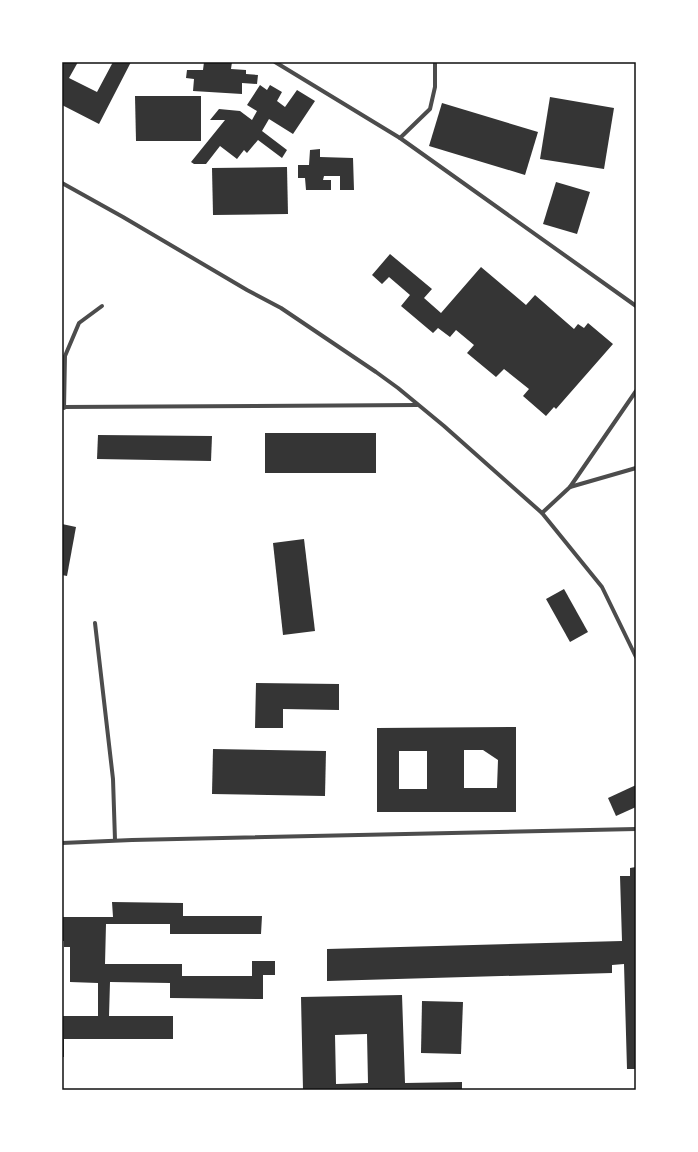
<svg xmlns="http://www.w3.org/2000/svg" width="698" height="1152" font-family="'Sofia Sans Condensed',sans-serif">
  <style>
    .building { fill: #353535; fill-rule: evenodd }
    .lines { fill: none; stroke-linecap: round; stroke-linejoin: round }
    .minor { stroke: #4c4c4c; stroke-width: 4 }
    .neatline { fill: none; stroke: #111; stroke-width: 1.5 }
  </style>
  <rect width="100%" height="100%" fill="#fff"/>
  <g class="building">
    <polygon points="62,62 78,62 69,78 97,92 113,62 131,62 99,124 62,105"/>
    <polygon points="204,62 232,62 231,69 246,70 246,74 258,75 257,84 242,83 242,94 193,91 194,79 186,78 187,70 203,70"/>
    <polygon points="260,85 267,90 270,85 282,92 277,101 285,107 297,90 315,101 293,134 269,119 262,131 287,150 282,158 258,140 247,153 244,150 237,159 220,146 206,164 194,164 191,162 225,120 210,120 219,109 240,111 252,120 257,111 247,105"/>
    <polygon points="135,96 201,96 201,141 136,141"/>
    <polygon points="550,97 614,108 604,169 540,159"/>
    <polygon points="442,103 538,132 525,175 429,146"/>
    <polygon points="320,149 320,157 353,158 354,190 340,190 340,176 324,176 323,180 331,180 331,190 306,190 305,178 298,178 298,165 309,165 310,150"/>
    <polygon points="287,167 288,214 213,215 212,168"/>
    <polygon points="556,182 590,192 577,234 543,224"/>
    <polygon points="390,254 432,289 424,298 441,313 481,267 526,305 535,295 574,329 578,324 584,328 588,323 613,344 556,409 554,407 546,416 523,396 529,389 504,369 496,377 467,353 474,345 456,330 450,337 438,328 433,333 401,306 410,295 389,277 382,284 372,275"/>
    <rect x="265" y="433" width="111" height="40"/>
    <polygon points="98,435 212,436 211,461 97,459"/>
    <polygon points="62,524 76,527 67,576 62,575"/>
    <polygon points="304,539 315,631 283,635 273,543"/>
    <polygon points="564,589 588,632 570,642 546,599"/>
    <polygon points="256,683 339,684 339,710 283,709 283,728 255,728"/>
    <path d="M516,727v85h-139v-84zM464,750h19l15,10 -1,28h-33zM399,751h28v38h-28z"/>
    <polygon points="213,749 326,751 325,796 212,794"/>
    <polygon points="636,785 636,807 616,816 608,798"/>
    <polygon points="636,867 636,1069 627,1069 624,964 612,965 612,973 327,981 327,949 622,941 620,876 630,876 630,868"/>
    <polygon points="112,902 183,903 183,916 262,916 261,934 170,934 170,924 106,924 105,964 182,964 182,976 252,976 252,961 275,961 275,975 263,975 263,999 170,998 170,983 110,982 109,1016 173,1016 173,1039 64,1039 64,1057 62,1057 62,1016 98,1016 98,983 70,982 70,947 64,947 64,941 62,941 62,917 113,917"/>
    <path d="M402,995l3,88 57,-1v8h-159l-2,-93zM367,1034l1,49 -32,1 -1,-49z"/>
    <polygon points="422,1001 463,1002 461,1054 421,1053"/>
  </g>
  <g class="lines">
    <g class="minor">
      <polyline points="275,62 400,138 636,306"/>
      <polyline points="400,138 430,109 435,87 435,62"/>
      <polyline points="62,183 123,217 247,290 281,308 376,372 398,388 444,426 542,513 602,587 636,657"/>
      <polyline points="62,407 417,405"/>
      <polyline points="64,408 65,356 79,323 102,306"/>
      <polyline points="570,487 636,391"/>
      <polyline points="542,513 570,487 636,468"/>
      <polyline points="95,623 113,779 115,840"/>
      <polyline points="62,843 132,840 636,829"/>
    </g>
  </g>
  <rect width="698" height="1152" fill="none" stroke="#ffffff" stroke-width="126"/>
  <rect x="63" y="63" width="572" height="1026" class="neatline"/>
</svg>
